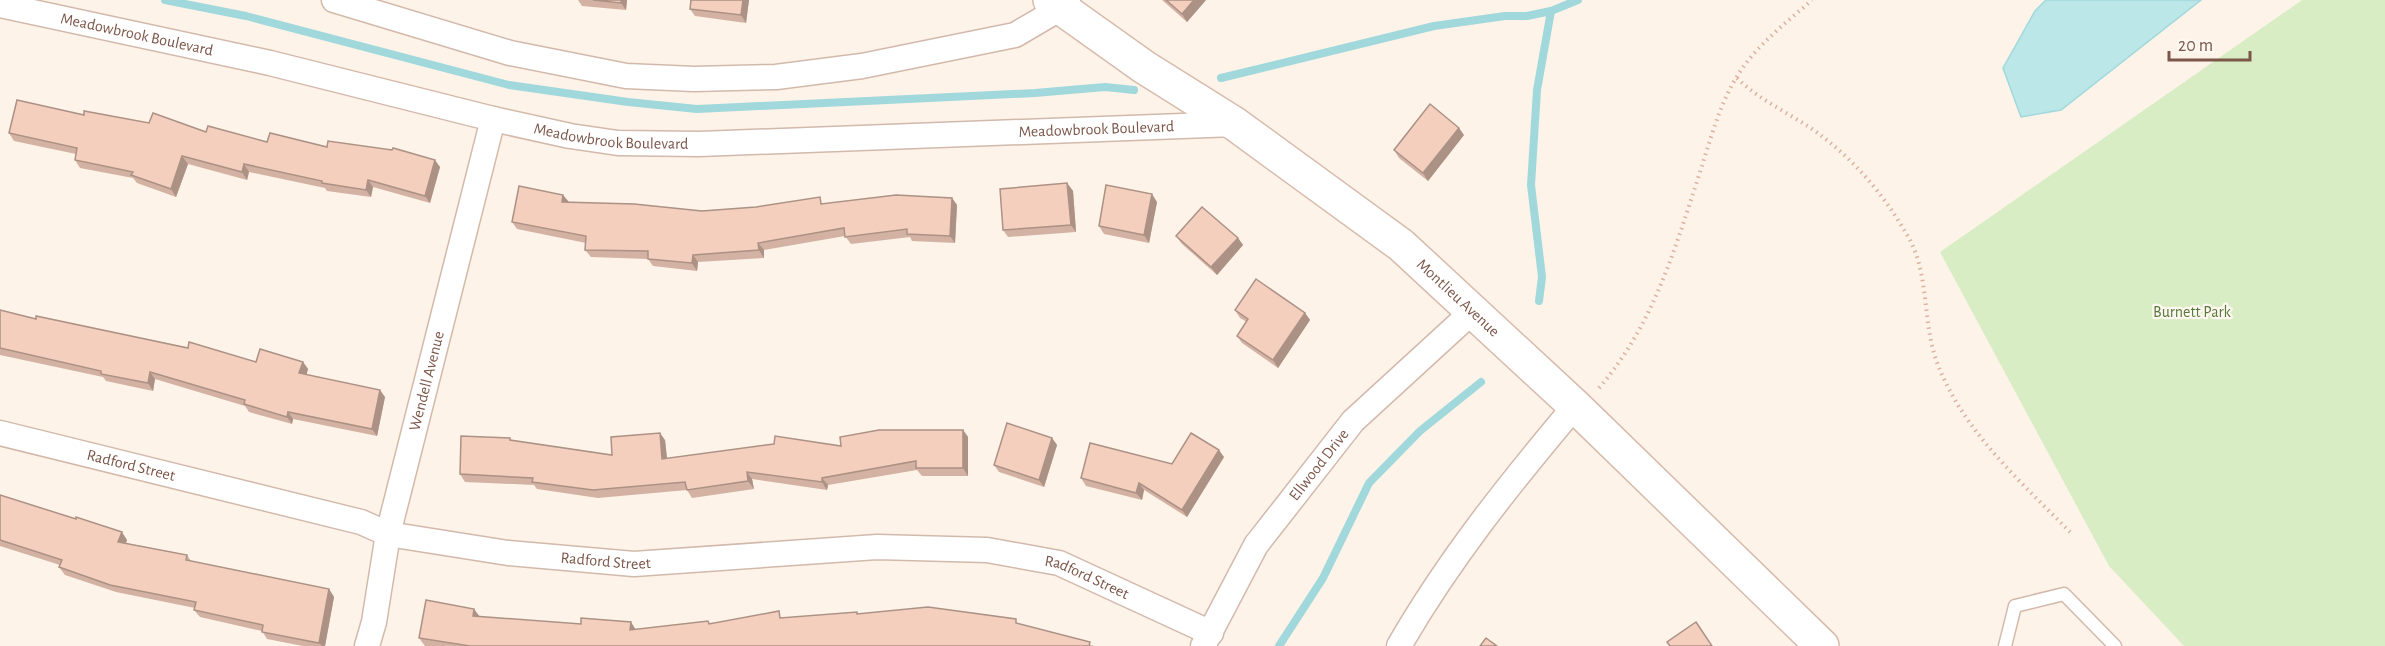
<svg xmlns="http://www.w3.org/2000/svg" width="2385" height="646" font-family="'Alegreya Sans',sans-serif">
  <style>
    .green { fill: #d9edc5 }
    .water { fill: #bbe7e9; stroke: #a0d8dc; stroke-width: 1.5 }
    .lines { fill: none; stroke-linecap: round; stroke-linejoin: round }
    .stream { stroke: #a0d8dc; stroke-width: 8 }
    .lane-casing { stroke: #d2b9ac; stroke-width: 15 }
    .street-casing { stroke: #d2b9ac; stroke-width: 27 }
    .secondary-casing { stroke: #d7bbac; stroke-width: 36 }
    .path { stroke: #dbb1a0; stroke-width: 4; stroke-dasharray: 1.5 4.5; stroke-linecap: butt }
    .lane { stroke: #fff; stroke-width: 12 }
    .street { stroke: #fff; stroke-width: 24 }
    .secondary { stroke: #fff; stroke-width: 33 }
    .wall { fill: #d3b2a3 }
    .shaded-wall { fill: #ac9185 }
    .building { fill: #f5cfbe; stroke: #ac9185; stroke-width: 1.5 }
    .labels { text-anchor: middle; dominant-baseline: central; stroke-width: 4.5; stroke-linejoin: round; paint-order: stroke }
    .street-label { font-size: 16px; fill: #7b5649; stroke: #fff8f0 }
    .park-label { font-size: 16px; fill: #567a3d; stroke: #fff8f0 }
  </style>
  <rect width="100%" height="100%" fill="#fef3e8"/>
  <polygon class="green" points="2302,0 2385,0 2385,646 2184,646 2109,566 1940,252"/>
  <polygon class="water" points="2046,0 2201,0 2061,110 2021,117 2003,68 2035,11"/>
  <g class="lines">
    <g class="stream">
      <polyline points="165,0 246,16 509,85 628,102 697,109 1035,93 1105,87 1134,90"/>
      <polyline points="1221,78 1434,26 1505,16 1527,16 1551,11 1578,0"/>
      <polyline points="1539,301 1542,277 1531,185 1537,90 1551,11"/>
      <polyline points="1279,646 1323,578 1369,483 1420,431 1481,382"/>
    </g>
    <g class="lane-casing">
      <polyline id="lane" points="2005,646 2015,606 2064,594 2115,646"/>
    </g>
    <g class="street-casing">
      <g id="street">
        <polyline points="334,0 510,53 626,76 694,79 776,77 862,66 1015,35 1061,8 1068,0"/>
        <path id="s1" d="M0,5l270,58 223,56 77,17 48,7 81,1 536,-20"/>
        <path id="s2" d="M0,433l361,89 27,12 120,19 126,11 243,-17 110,3 72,13 152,70"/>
        <path id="s3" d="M367,646l7,-24 14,-88 105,-415"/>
        <path id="s4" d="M1203,646l53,-101 97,-124 119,-109"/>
        <path d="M1399,646c50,-87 112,-164 176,-240"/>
      </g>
    </g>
    <g class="secondary-casing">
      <g id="secondary">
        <path id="s5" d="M1050,0l94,67 91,57 166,121 174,161 247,240"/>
      </g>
    </g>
    <g class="path">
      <path d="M1737,78c21,21 50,34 75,51 39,27 70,63 94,104 25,40 15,89 32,132 26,67 83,117 132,167"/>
      <path d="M1599,388c54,-63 75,-136 100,-213 11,-33 19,-67 37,-97 19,-32 49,-54 76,-78"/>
    </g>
    <use href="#lane" class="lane"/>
    <use href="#street" class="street"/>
    <use href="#secondary" class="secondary"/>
  </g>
  <g class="wall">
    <polygon points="578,0 627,0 626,10 582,6"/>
    <polygon points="749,0 746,23 695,16 690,9"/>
    <polygon points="1162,0 1206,0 1187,22"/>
    <polygon points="84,115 149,123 267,142 327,147 440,167 430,203 373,187 371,197 327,191 325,188 249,172 247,180 188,164 176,197 137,183 133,178 80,168 75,160 76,154 14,141 9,133"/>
    <polygon points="1464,135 1428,181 1399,158 1394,150"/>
    <polygon points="1067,183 1073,191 1076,232 1008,237 1003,230"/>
    <polygon points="563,195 568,202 702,211 952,198 957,205 955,243 912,241 910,237 851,244 845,236 764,250 764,258 698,262 697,271 653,266 648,259 591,257 585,250 586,243 517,229 512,222"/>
    <polygon points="1157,202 1149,243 1104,234 1099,226"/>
    <polygon points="1176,236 1238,238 1243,245 1217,275 1182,244"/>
    <polygon points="0,310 36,319 256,362 303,362 308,369 306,375 385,397 377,436 293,419 292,424 249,412 245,406 155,379 153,391 106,381 103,377 0,355"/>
    <polygon points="1235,310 1305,313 1310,320 1278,368 1242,343 1237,336 1247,322 1240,318"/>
    <polygon points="963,430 968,437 968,476 922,476 917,470 828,485 827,490 752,479 754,489 692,498 687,490 598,498 537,489 534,485 465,482 460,474 510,438 512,441 612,455 665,440 667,459 841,446"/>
    <polygon points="1052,438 1057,445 1044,487 999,472 994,465"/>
    <polygon points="1224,457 1187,517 1144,490 1142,500 1086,486 1081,478"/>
    <polygon points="0,495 127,540 126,543 187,555 191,561 329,589 334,597 325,646 303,646 267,639 262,631 200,617 194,610 195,608 116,592 65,575 59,567 60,565 0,546"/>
    <polygon points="858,614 1020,624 1094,646 425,646 419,638 636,629 708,621 710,623 783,618"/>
  </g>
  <g class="shaded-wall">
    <polygon points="621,0 627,0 626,10 621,3"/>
    <polygon points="743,0 749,0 746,23 741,15"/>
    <polygon points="1194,0 1206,0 1187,22 1182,14"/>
    <polygon points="1459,128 1464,135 1428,181 1423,173"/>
    <polygon points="182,156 188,164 176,197 171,189"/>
    <polygon points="435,160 440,167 430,203 425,196"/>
    <polygon points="244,164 249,172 247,180 242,172"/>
    <polygon points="368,180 373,187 371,197 366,190"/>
    <polygon points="1067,183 1073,191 1076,232 1071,225"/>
    <polygon points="1152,194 1157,202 1149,243 1144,235"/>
    <polygon points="563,195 569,202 562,202"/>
    <polygon points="952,198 957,205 955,243 950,236"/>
    <polygon points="1238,238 1243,245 1217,275 1211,267"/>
    <polygon points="758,243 764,250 764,258 759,250"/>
    <polygon points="693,255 698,262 697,271 692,263"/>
    <polygon points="1305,313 1310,320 1278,368 1273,360"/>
    <polygon points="303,362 308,369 305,381 299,373"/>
    <polygon points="150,372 155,379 153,391 148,383"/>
    <polygon points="380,390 385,397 377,436 372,429"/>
    <polygon points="288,412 293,419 292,424 287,417"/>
    <polygon points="963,430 968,437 968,476 963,468"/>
    <polygon points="660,433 665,440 668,467 662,459"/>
    <polygon points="1052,438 1057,445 1044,487 1039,480"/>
    <polygon points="1219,450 1224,457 1187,517 1182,510"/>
    <polygon points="747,472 752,479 754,489 748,481"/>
    <polygon points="822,478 828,485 827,490 822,482"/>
    <polygon points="1139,483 1144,490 1142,500 1136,493"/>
    <polygon points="122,532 127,540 124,549 118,542"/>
    <polygon points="329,589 334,597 325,646 322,646 319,643"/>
    <polygon points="474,609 480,617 473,616"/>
    <polygon points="631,622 636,630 630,630"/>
  </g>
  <g class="building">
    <polygon points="593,0 621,0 621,3"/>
    <polygon points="691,0 743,0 741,15 690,9"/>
    <polygon points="1166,0 1194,0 1182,14"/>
    <polygon points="17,100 84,115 84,111 149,123 153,113 206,132 208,126 267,142 270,133 327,147 328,141 392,150 393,148 435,160 425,196 368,180 366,190 322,183 322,181 244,164 242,172 182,156 171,189 131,175 133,172 75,160 77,148 9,133"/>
    <polygon points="1430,104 1459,128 1423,173 1394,150"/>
    <polygon points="1067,183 1071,225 1003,230 1000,189"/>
    <polygon points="1106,185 1152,194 1144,235 1099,226"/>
    <polygon points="519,186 563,195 562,202 634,204 702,211 756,207 820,197 821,204 896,195 952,198 950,236 907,234 907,229 845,237 844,228 758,243 759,250 693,255 692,263 648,259 648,251 585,250 586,236 512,222"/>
    <polygon points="1202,207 1238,238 1211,267 1176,236"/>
    <polygon points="1256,279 1305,313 1273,360 1237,336 1248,319 1235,310"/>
    <polygon points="0,310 36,319 36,316 188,348 189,342 256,362 260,349 303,362 299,373 380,390 372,429 288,412 287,417 244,404 245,400 150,372 148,383 101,374 101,371 0,348"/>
    <polygon points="1007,423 1052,438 1039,480 994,465"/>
    <polygon points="879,430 963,430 963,468 916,468 916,461 822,478 822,482 747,472 748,481 687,490 685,482 593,490 532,482 533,478 460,474 461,436 510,438 510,440 612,455 611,437 660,433 662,459 774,444 775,436 841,446 840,437"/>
    <polygon points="1191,433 1219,450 1182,510 1139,483 1136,493 1081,478 1090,443 1172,464"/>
    <polygon points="0,495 76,519 76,517 122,532 118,542 187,555 186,560 329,589 319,643 262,632 263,625 194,610 196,602 110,585 59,567 62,560 0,540"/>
    <polygon points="426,600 474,609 473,616 581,624 581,618 631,622 630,630 708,621 709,624 779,611 780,618 857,612 857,614 928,607 1016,619 1016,623 1090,642 1089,646 470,646 419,638"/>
    <polygon points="1696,622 1712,646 1670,646 1667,642"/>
    <polygon points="1486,638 1497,646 1480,646"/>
  </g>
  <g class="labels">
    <g class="street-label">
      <text stroke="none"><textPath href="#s1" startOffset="140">Meadowbrook Boulevard</textPath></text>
      <text stroke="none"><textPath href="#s1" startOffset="1112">Meadowbrook Boulevard</textPath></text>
      <text stroke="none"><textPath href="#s1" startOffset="626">Meadowbrook Boulevard</textPath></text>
      <text stroke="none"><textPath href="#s5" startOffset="506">Montlieu Avenue</textPath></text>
      <text stroke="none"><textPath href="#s3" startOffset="272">Wendell Avenue</textPath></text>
      <text stroke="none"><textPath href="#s4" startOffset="216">Ellwood Drive</textPath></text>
      <text stroke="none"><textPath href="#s2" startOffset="135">Radford Street</textPath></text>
      <text stroke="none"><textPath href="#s2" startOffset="621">Radford Street</textPath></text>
      <text stroke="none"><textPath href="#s2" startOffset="1107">Radford Street</textPath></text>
    </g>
    <g class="park-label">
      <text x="2192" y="312">Burnett Park</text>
    </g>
  </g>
  <path d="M2169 51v9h81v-9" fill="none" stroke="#7b5649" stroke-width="3"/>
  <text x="2178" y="51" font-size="18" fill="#7b5649" stroke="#fff8f0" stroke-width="4.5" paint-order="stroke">20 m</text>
</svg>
